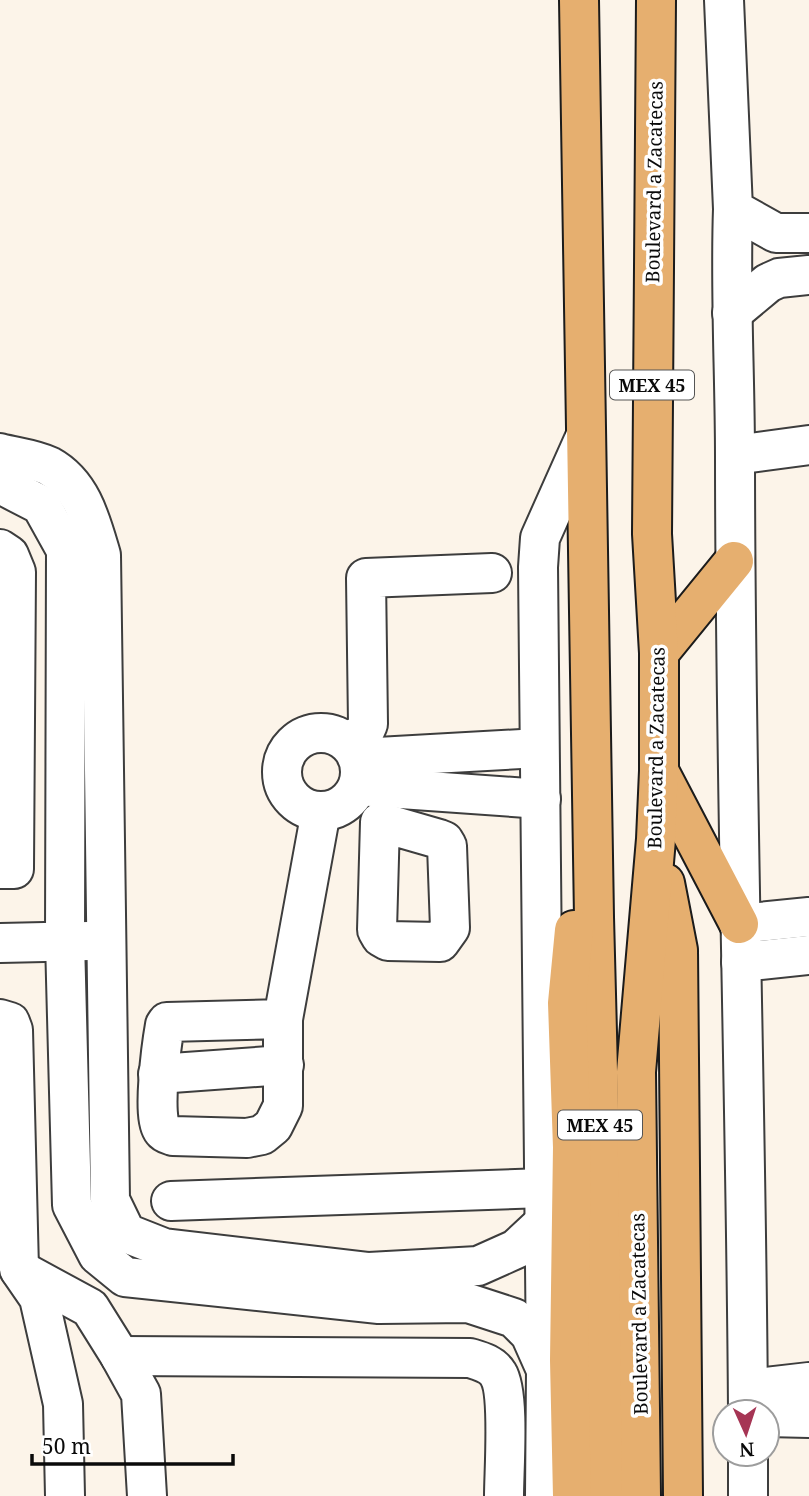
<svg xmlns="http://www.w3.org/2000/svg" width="809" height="1496" font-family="'Noto Serif',serif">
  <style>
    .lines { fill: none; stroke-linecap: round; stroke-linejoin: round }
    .minor-casing { stroke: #3d3d3d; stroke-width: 42 }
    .major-casing { stroke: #1b1b1b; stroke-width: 42 }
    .minor { stroke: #fff; stroke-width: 38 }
    .major { stroke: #e6af6f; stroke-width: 38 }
    .labels { text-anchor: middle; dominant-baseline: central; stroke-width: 7; stroke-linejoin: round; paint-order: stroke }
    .shield { fill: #fff; stroke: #545454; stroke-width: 2 }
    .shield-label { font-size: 18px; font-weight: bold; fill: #0a0a0a }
    .street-label { font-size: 19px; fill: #0a0a0a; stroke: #fff }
  </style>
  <rect width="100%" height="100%" fill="#fcf4e9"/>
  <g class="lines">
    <g class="minor-casing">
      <g id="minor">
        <polyline points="724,0 733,209 776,233 809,233"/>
        <path d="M733,209c-3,83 2,165 2,248 0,318 11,637 13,955"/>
        <polyline points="732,313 768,283 779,278 809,275"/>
        <path d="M0,453c15,4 35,6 49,13 33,18 42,55 52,89l9,645 16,33 38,15 205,24 109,-6 38,-17 28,-26 26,-1"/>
        <polyline points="735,455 809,445"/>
        <polyline points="0,484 41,505 66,550 65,941 72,1205 98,1255 125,1277 379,1304 468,1303 514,1318 530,1334 546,1370 545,1496"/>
        <polyline points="0,549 9,555 16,572 14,869 0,869"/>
        <circle cx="321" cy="772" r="39"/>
        <polyline points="347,742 364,733 368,724 366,578 492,573"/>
        <polyline points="356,753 378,757 539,748"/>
        <polyline points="358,786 541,799"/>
        <polygon points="380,822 439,839 444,841 447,846 450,928 440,942 388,941 381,937 377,930"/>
        <polyline points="739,924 809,917"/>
        <polyline points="0,943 89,941"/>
        <polyline points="741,962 809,955"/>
        <polyline points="0,1019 10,1022 13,1030 19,1269 39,1298 63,1404 65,1496"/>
        <path d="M283,1019l-116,3 -2,3c-3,17 -14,95 -2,106 2,3 7,4 10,5l74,2 15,-3 11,-9 10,-20v-87l38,-208"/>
        <polyline points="158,1074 284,1065"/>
        <polyline points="171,1201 544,1188"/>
        <polyline points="20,1270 90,1308 120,1356 141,1394 147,1496"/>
        <path d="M120,1356l350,2c10,3 22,6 28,16 12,19 6,96 6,122"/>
        <polyline points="546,1365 538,567 540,538 586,435"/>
        <polyline points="748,1389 809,1382"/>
        <polyline points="767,1417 809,1418"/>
        <polyline points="748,1496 748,1454"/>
      </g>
    </g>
    <g class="major-casing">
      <g id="major">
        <polyline points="579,0 594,917 609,1496"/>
        <polyline points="659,653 734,561"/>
        <polyline points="659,771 739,924"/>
        <polyline points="665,883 678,950 683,1496"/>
        <polyline points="572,1496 569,1360 572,1147 567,1003 574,930"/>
        <polyline points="641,1496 636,1072 656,839 659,771 659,653 652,534 656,0"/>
      </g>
    </g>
    <use href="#minor" class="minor"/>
    <use href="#major" class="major"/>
  </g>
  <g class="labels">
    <g class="shield">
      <rect x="610" y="370.5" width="84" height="29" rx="5"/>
      <rect x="558" y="1110.5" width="84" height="29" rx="5"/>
    </g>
    <g class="shield-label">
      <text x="652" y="385">MEX 45</text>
      <text x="600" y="1125">MEX 45</text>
    </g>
    <g class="street-label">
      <text transform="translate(654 182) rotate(-89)">Boulevard a Zacatecas</text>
      <text transform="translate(656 748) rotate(-89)">Boulevard a Zacatecas</text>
      <text transform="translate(639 1314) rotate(-91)">Boulevard a Zacatecas</text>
    </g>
  </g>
  <g transform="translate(746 1433) rotate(177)"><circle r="33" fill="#ffffff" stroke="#9d9d9d" stroke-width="2"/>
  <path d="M0-5L12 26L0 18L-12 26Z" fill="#a63554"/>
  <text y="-10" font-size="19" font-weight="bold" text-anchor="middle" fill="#0a0a0a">N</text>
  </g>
  <path d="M32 1454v10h201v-10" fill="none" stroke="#0a0a0a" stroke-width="3.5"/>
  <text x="42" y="1454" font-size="21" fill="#0a0a0a" stroke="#ffffff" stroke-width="5" paint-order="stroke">50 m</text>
</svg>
